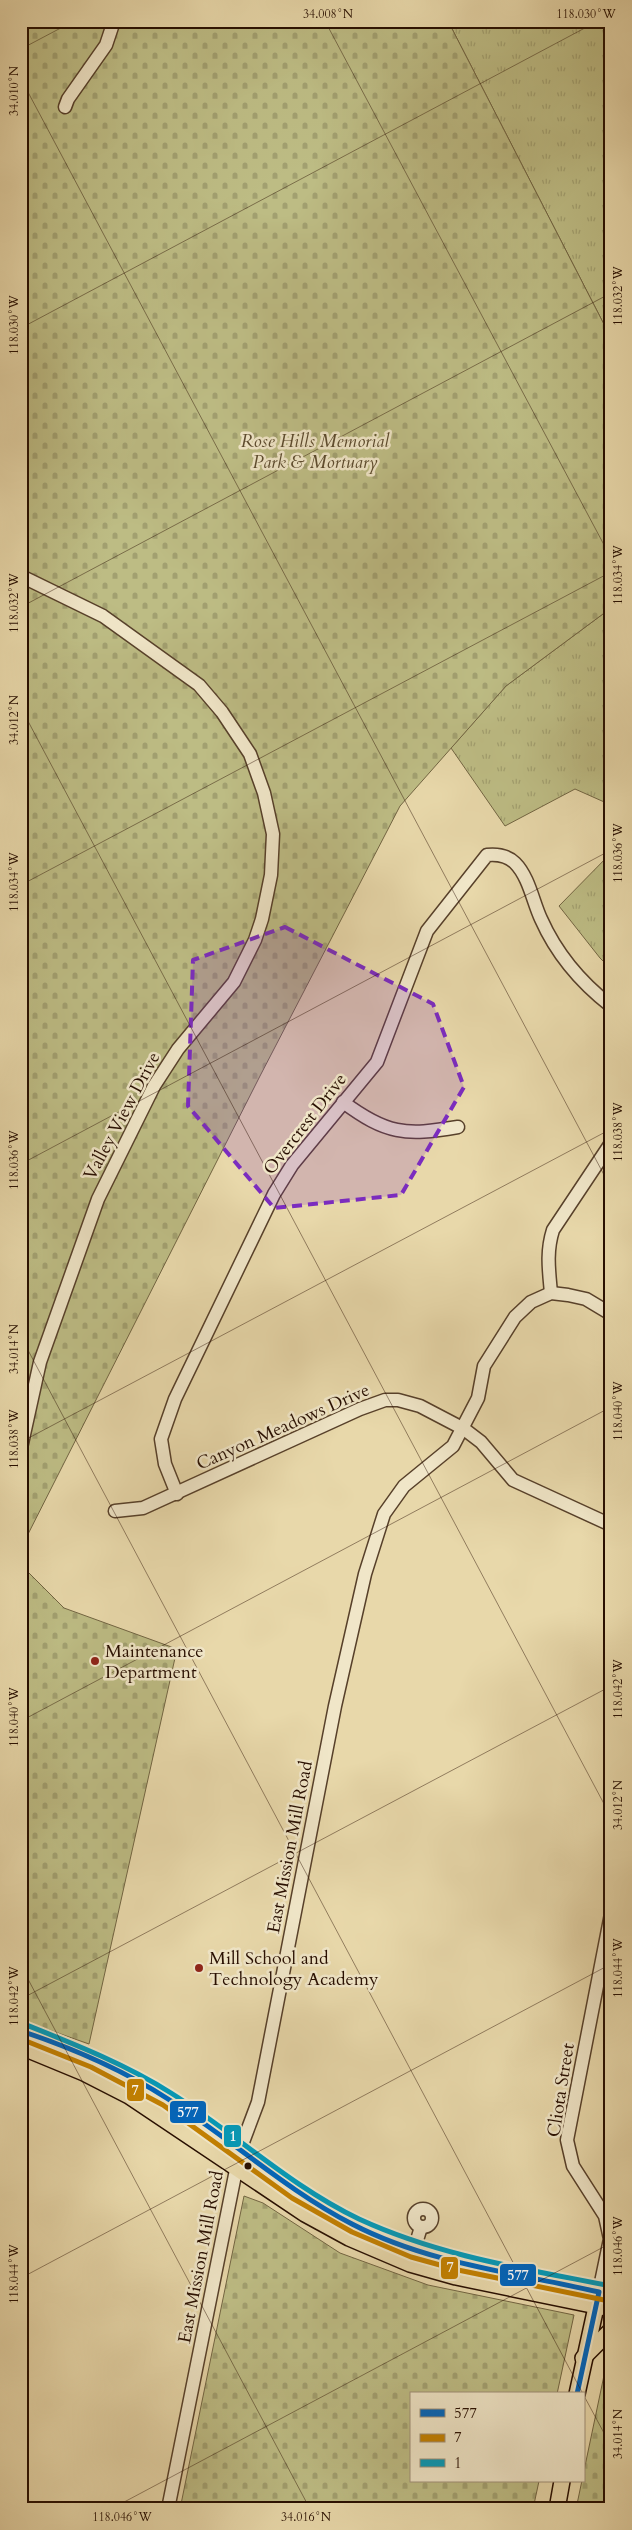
<svg xmlns="http://www.w3.org/2000/svg" width="632" height="2530" font-family="Cardo,serif">
  <style>
    .grass { fill: url(#grass-tufts); stroke: #726542 }
    .cemetery { fill: url(#cemetery-stones); stroke: #726542 }
    .lines { fill: none; stroke-linecap: round; stroke-linejoin: round }
    .minor-casing { stroke: #57402a; stroke-width: 15 }
    .major-casing { stroke: #270e00; stroke-width: 18 }
    .minor { stroke: #f0e6c8; stroke-width: 12 }
    .major { stroke: #e8d8aa; stroke-width: 15 }
    .bus-1-casing { stroke: #f0e6c8; stroke-width: 9 }
    .bus-2-casing { stroke: #f0e6c8; stroke-width: 9 }
    .bus-3-casing { stroke: #f0e6c8; stroke-width: 9 }
    .bus-1 { stroke: #0065bd; stroke-width: 5 }
    .bus-2 { stroke: #c38000; stroke-width: 5 }
    .bus-3 { stroke: #049ab9; stroke-width: 5 }
    .marked { fill: #7b2cbf; fill-opacity: 0.2; stroke: #7b2cbf; stroke-width: 4; stroke-dasharray: 10 6; stroke-linejoin: round }
    .ticks { fill: none; stroke: #270e00; stroke-width: 1; stroke-opacity: 0.45 }
    .poi-dot { fill: #8f2418; stroke: #f0e6c8; stroke-width: 2 }
    .bus-dot { fill: #270e00; stroke: #f0e6c8; stroke-width: 2 }
    .labels { text-anchor: middle; dominant-baseline: central; stroke-width: 5; stroke-linejoin: round; paint-order: stroke }
    .park-label { font-size: 18px; font-style: italic; fill: #5c4b2e; stroke: #f0e6c8 }
    .street-label { font-size: 18px; fill: #270e00; stroke: #f0e6c8 }
    .poi-label { font-size: 18px; fill: #270e00; stroke: #f0e6c8; text-anchor: start }
    .line-badge { stroke: #f0e6c8; stroke-width: 2 }
    .badge-label { font-size: 14px; text-anchor: middle; font-weight: bold; fill: #fff }
    .neatline { fill: none; stroke: #270e00; stroke-width: 2 }
    .ticks-label { font-size: 12px; text-anchor: middle; fill: #270e00 }
  </style>
  <defs>
    <pattern id="grass-tufts" width="24" height="20" patternUnits="userSpaceOnUse" patternTransform="scale(1.25)"><rect width="24" height="20" fill="#bdbc84"/><path d="M3 7l-1-3M5 7V3M7 7l1-3M15 17l-1-3M17 17v-4M19 17l1-3" fill="none" stroke="#a2a070"/></pattern>
    <pattern id="cemetery-stones" width="16" height="16" patternUnits="userSpaceOnUse" patternTransform="scale(1.25)"><rect width="16" height="16" fill="#bdbc84"/><path d="M2 7V4a2 2 0 0 1 4 0v3zM10 15v-3a2 2 0 0 1 4 0v3z" fill="#a2a070"/></pattern>
  </defs>
  <rect width="100%" height="100%" fill="#e8d8aa"/>
  <filter id="stains"><feTurbulence type="fractalNoise" baseFrequency=".004" numOctaves="4"/><feColorMatrix values="0 0 0 0 .2 0 0 0 0 .09 0 0 0 0 .02 0 0 0 .5 -.17"/></filter>
  <radialGradient id="worn" r=".72"><stop offset=".6" stop-color="#630" stop-opacity="0"/><stop offset="1" stop-color="#630" stop-opacity=".3"/></radialGradient>
  <g class="grass">
    <polygon points="448,21 611,21 611,338"/>
    <polygon points="611,608 611,805 575,789 505,826 451,748 506,686"/>
    <polygon points="611,853 611,969 600,958 559,906"/>
  </g>
  <g class="cemetery">
    <polygon points="21,21 448,21 611,338 611,608 506,686 400,806 260,1076 21,1548"/>
    <polygon points="21,1565 64,1608 177,1649 89,2044 21,2020"/>
    <polygon points="244,2196 263,2203 340,2253 428,2285 574,2315 557,2394 411,2394 411,2481 539,2481 533,2509 180,2509"/>
    <polygon points="611,2342 611,2509 576,2509"/>
  </g>
  <g class="lines">
    <g class="minor-casing">
      <g id="minor">
        <polyline points="65,107 68,99 106,45 114,21"/>
        <polyline points="21,576 103,616 199,685 222,712 250,754 264,793 273,834 271,875 262,919 255,940 234,982 178,1049 154,1086 98,1199 40,1362 21,1448"/>
        <path d="M343,1102c43,32 62,34 115,25"/>
        <path d="M551,1293c-2,-22 -5,-41 2,-63l58,-87"/>
        <path d="M177,1494l-12,-30 -4,-25 14,-40 99,-205 18,-29 85,-103 50,-131 60,-76c10,-1 20,0 28,8 14,14 18,39 26,56 16,36 39,63 70,87"/>
        <polyline points="115,1511 143,1508 360,1409 385,1400 398,1400 420,1406 464,1429 481,1442 513,1480 611,1525"/>
        <circle cx="423" cy="2218" r="9"/>
        <polyline points="414,2250 421,2227"/>
        <polyline points="599,2292 610,2239 605,2216 573,2166 567,2140 611,1914"/>
        <polyline points="168,2509 240,2150 258,2102 335,1706 365,1574 384,1514 404,1486 453,1446 478,1398 484,1366 515,1317 531,1302 551,1293 568,1295 586,1299 611,1314"/>
      </g>
    </g>
    <g class="major-casing">
      <g id="major">
        <polyline points="21,2031 94,2060 167,2099 296,2192 355,2225 414,2250 460,2263 611,2294"/>
        <polyline points="21,2047 84,2073 129,2096 305,2214 349,2238 410,2264 456,2277 611,2309"/>
        <polyline points="583,2358 611,2330"/>
        <polyline points="577,2394 598,2298"/>
        <polyline points="557,2509 562,2481"/>
      </g>
    </g>
    <use href="#minor" class="minor"/>
    <use href="#major" class="major"/>
    <g class="bus-1-casing">
      <path id="bus-1" d="M21,2031c51,17 102,39 147,68 63,40 118,91 184,125 77,40 164,49 247,68l-22,102"/>
    </g>
    <g class="bus-2-casing">
      <polyline id="bus-2" points="21,2039 91,2067 163,2105 292,2198 352,2232 411,2257 458,2270 609,2301"/>
    </g>
    <g class="bus-3-casing">
      <path id="bus-3" d="M24,2024c50,20 101,40 147,69 64,40 119,93 188,126 80,37 166,50 252,67"/>
    </g>
    <use href="#bus-1" class="bus-1"/>
    <use href="#bus-2" class="bus-2"/>
    <use href="#bus-3" class="bus-3"/>
  </g>
  <path class="marked" d="M285,927l148,77 31,83 -63,108 -127,13 -86,-102 5,-146z"/>
  <path class="ticks" d="M325,21l286,537M21,49l53,-28M21,79l590,1109M21,328l577,-307M21,607l590,-314M21,708l590,1109M21,885l590,-313M21,1164l590,-314M21,1337l562,1057M21,1442l590,-313M21,1721l590,-314M21,1966l289,543M21,1999l590,-313M21,2278l590,-314M583,2394l28,52M111,2509l500,-266"/>
  <g class="poi-dot">
    <circle cx="95" cy="1661" r="5"/>
    <circle cx="199" cy="1968" r="5"/>
  </g>
  <circle class="bus-dot" cx="248" cy="2166" r="4.5"/>
  <g class="labels">
    <g class="park-label">
      <text x="315" y="441">Rose Hills Memorial<tspan x="315" dy="21">Park &amp; Mortuary</tspan></text>
    </g>
    <g class="street-label">
      <text transform="translate(122 1116) rotate(-62)">Valley View Drive</text>
      <text transform="translate(305 1124) rotate(-52)">Overcrest Drive</text>
      <text transform="translate(283 1427) rotate(-24)">Canyon Meadows Drive</text>
      <text transform="translate(290 1847) rotate(-79)">East Mission Mill Road</text>
      <text transform="translate(561 2090) rotate(-81)">Cliota Street</text>
      <text transform="translate(201 2257) rotate(-79)">East Mission Mill Road</text>
    </g>
    <g class="poi-label">
      <text x="105" y="1651">Maintenance<tspan x="105" dy="21">Department</tspan></text>
      <text x="209" y="1958">Mill School and<tspan x="209" dy="21">Technology Academy</tspan></text>
    </g>
  </g>
  <g class="line-badge">
    <rect x="126" y="2078" width="19" height="24" rx="5" fill="#c38000"/>
    <rect x="169" y="2100" width="38" height="24" rx="5" fill="#0065bd"/>
    <rect x="223" y="2124" width="19" height="24" rx="5" fill="#049ab9"/>
    <rect x="440" y="2256" width="19" height="24" rx="5" fill="#c38000"/>
    <rect x="499" y="2263" width="38" height="24" rx="5" fill="#0065bd"/>
  </g>
  <g class="badge-label">
    <text x="135" y="2095">7</text>
    <text x="188" y="2117">577</text>
    <text x="233" y="2141">1</text>
    <text x="450" y="2272">7</text>
    <text x="518" y="2280">577</text>
  </g>
  <rect width="632" height="2530" fill="none" stroke="#e8d8aa" stroke-width="55"/>
  <rect x="410" y="2392" width="175" height="90" fill="#f0e6c8" stroke="#a09078"/>
  <rect x="420" y="2409" width="25" height="8" fill="#0065bd" stroke="#a09078"/>
  <text x="454" y="2418" font-size="15" fill="#270e00">577</text>
  <rect x="420" y="2434" width="25" height="8" fill="#c38000" stroke="#a09078"/>
  <text x="454" y="2442" font-size="15" fill="#270e00">7</text>
  <rect x="420" y="2459" width="25" height="8" fill="#049ab9" stroke="#a09078"/>
  <text x="454" y="2468" font-size="15" fill="#270e00">1</text>
  <rect x="28" y="28" width="576" height="2474" class="neatline"/>
  <g class="ticks-label">
    <text x="328" y="18">34.008°N</text>
    <text x="586" y="18">118.030°W</text>
    <text transform="translate(14 91) rotate(-90)" y="4">34.010°N</text>
    <text transform="translate(618 296) rotate(-90)" y="4">118.032°W</text>
    <text transform="translate(14 325) rotate(-90)" y="4">118.030°W</text>
    <text transform="translate(618 575) rotate(-90)" y="4">118.034°W</text>
    <text transform="translate(14 603) rotate(-90)" y="4">118.032°W</text>
    <text transform="translate(14 720) rotate(-90)" y="4">34.012°N</text>
    <text transform="translate(618 853) rotate(-90)" y="4">118.036°W</text>
    <text transform="translate(14 882) rotate(-90)" y="4">118.034°W</text>
    <text transform="translate(618 1132) rotate(-90)" y="4">118.038°W</text>
    <text transform="translate(14 1160) rotate(-90)" y="4">118.036°W</text>
    <text transform="translate(14 1349) rotate(-90)" y="4">34.014°N</text>
    <text transform="translate(618 1411) rotate(-90)" y="4">118.040°W</text>
    <text transform="translate(14 1439) rotate(-90)" y="4">118.038°W</text>
    <text transform="translate(618 1689) rotate(-90)" y="4">118.042°W</text>
    <text transform="translate(14 1717) rotate(-90)" y="4">118.040°W</text>
    <text transform="translate(618 1805) rotate(-90)" y="4">34.012°N</text>
    <text transform="translate(618 1968) rotate(-90)" y="4">118.044°W</text>
    <text transform="translate(14 1996) rotate(-90)" y="4">118.042°W</text>
    <text transform="translate(618 2246) rotate(-90)" y="4">118.046°W</text>
    <text transform="translate(14 2274) rotate(-90)" y="4">118.044°W</text>
    <text transform="translate(618 2434) rotate(-90)" y="4">34.014°N</text>
    <text x="122" y="2521">118.046°W</text>
    <text x="306" y="2521">34.016°N</text>
  </g>
  <rect width="100%" height="100%" filter="url(#stains)"/>
  <rect width="100%" height="100%" fill="url(#worn)"/>
</svg>
